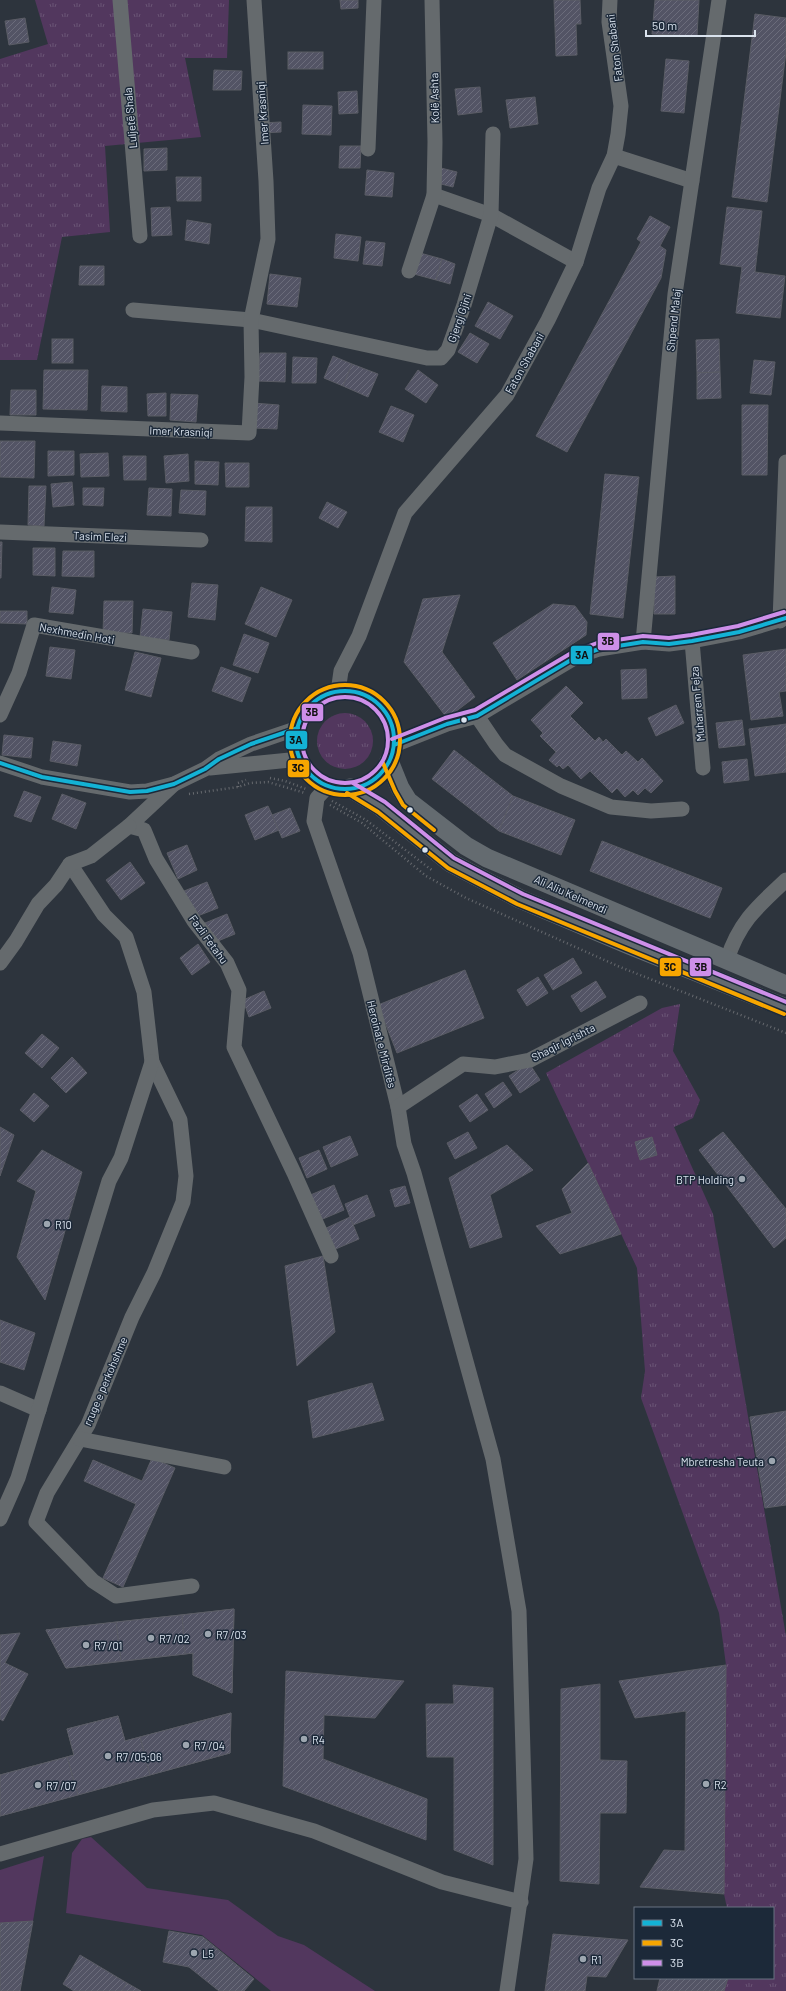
<svg xmlns="http://www.w3.org/2000/svg" width="786" height="1991" font-family="Barlow,sans-serif">
  <style>
    .grass { fill: url(#grass-tufts) }
    .green { fill: #52375e }
    .building { fill: url(#building-hatch); stroke: #5a5c65 }
    .lines { fill: none; stroke-linecap: round; stroke-linejoin: round }
    .path { stroke: #676a6f; stroke-width: 2.5; stroke-dasharray: 1 3; stroke-linecap: butt }
    .minor { stroke: #656a6d; stroke-width: 15 }
    .major { stroke: #646b70; stroke-width: 19 }
    .bus-1-casing { stroke: #1c2939; stroke-width: 7 }
    .bus-2-casing { stroke: #1c2939; stroke-width: 7 }
    .bus-3-casing { stroke: #1c2939; stroke-width: 7 }
    .bus-1 { stroke: #13b2d5; stroke-width: 4 }
    .bus-2 { stroke: #f7a600; stroke-width: 4 }
    .bus-3 { stroke: #ce8fe9; stroke-width: 4 }
    .bus-dot { fill: #dae3ee; stroke: #1c2939; stroke-width: 1.5 }
    .poi-dot { fill: #9da6b0; stroke: #1c2939; stroke-width: 1.5 }
    .labels { text-anchor: middle; dominant-baseline: central; stroke-width: 3; stroke-linejoin: round; paint-order: stroke }
    .street-label { font-size: 11px; fill: #dae3ee; stroke: #1c2939 }
    .poi-label { font-size: 11px; fill: #dae3ee; stroke: #1c2939; text-anchor: start }
    .line-badge { stroke: #1c2939; stroke-width: 1.5 }
    .pale-badge-label { font-size: 11px; text-anchor: middle; font-weight: bold; fill: #111 }
  </style>
  <defs>
    <pattern id="grass-tufts" width="24" height="20" patternUnits="userSpaceOnUse"><rect width="24" height="20" fill="#52375e"/><path d="M3 7l-1-3M5 7V3M7 7l1-3M15 17l-1-3M17 17v-4M19 17l1-3" fill="none" stroke="#6a5475"/></pattern>
    <pattern id="building-hatch" width="6" height="6" patternUnits="userSpaceOnUse"><rect width="6" height="6" fill="#535465"/><path d="M-1 1l2-2M0 6l6-6M5 7l2-2" fill="none" stroke="#6b6c7b"/></pattern>
  </defs>
  <rect width="100%" height="100%" fill="#2d343d"/>
  <g class="grass">
    <polygon points="35,0 229,0 227,58 185,58 201,137 105,146 110,232 62,237 37,360 0,360 0,59 48,44"/>
    <circle cx="345" cy="741" r="28"/>
    <polygon points="680,1004 673,1051 700,1100 693,1118 674,1127 713,1214 786,1636 786,1991 724,1991 728,1978 773,1978 773,1908 727,1908 724,1894 726,1665 719,1613 641,1398 645,1371 637,1268 546,1073 662,1008"/>
  </g>
  <g class="green">
    <polygon points="91,1837 147,1888 228,1900 278,1936 304,1945 375,1991 271,1991 202,1935 66,1913 72,1853 82,1839"/>
    <polygon points="44,1856 33,1921 0,1923 0,1870"/>
  </g>
  <g class="building">
    <polygon points="340,0 358,0 358,8 341,9"/>
    <polygon points="554,0 580,0 581,24 576,24 577,55 556,56"/>
    <polygon points="655,0 699,0 697,36 652,34"/>
    <polygon points="755,14 786,18 786,52 767,202 732,197"/>
    <polygon points="25,18 29,42 9,45 5,21"/>
    <rect x="288" y="52" width="35" height="17"/>
    <polygon points="666,59 689,61 684,113 661,111"/>
    <polygon points="214,70 242,71 241,90 213,90"/>
    <polygon points="480,87 482,112 458,115 455,89"/>
    <polygon points="357,91 358,113 339,114 338,92"/>
    <polygon points="535,97 538,124 510,128 506,100"/>
    <polygon points="303,105 332,106 331,135 302,134"/>
    <polygon points="281,122 281,132 261,133 260,123"/>
    <polygon points="340,146 361,146 360,168 339,168"/>
    <polygon points="167,148 167,170 144,171 144,149"/>
    <polygon points="437,167 457,172 453,187 433,182"/>
    <polygon points="367,170 394,173 392,197 365,195"/>
    <polygon points="176,177 201,177 201,201 177,201"/>
    <polygon points="170,207 172,235 152,236 151,208"/>
    <polygon points="727,207 762,211 755,272 785,276 780,318 736,313 742,267 720,264"/>
    <polygon points="650,216 670,227 660,246 666,250 661,278 567,452 536,436 641,242 637,239"/>
    <polygon points="187,220 211,224 209,244 185,240"/>
    <polygon points="336,234 361,237 358,261 334,258"/>
    <polygon points="366,241 385,243 382,266 363,264"/>
    <polygon points="420,253 442,259 436,280 414,274"/>
    <polygon points="442,259 455,264 450,284 436,280"/>
    <polygon points="80,266 104,266 104,285 79,285"/>
    <polygon points="270,274 301,278 297,307 267,304"/>
    <polygon points="488,302 513,316 500,339 475,326"/>
    <polygon points="470,333 489,344 477,363 458,352"/>
    <rect x="52" y="339" width="21" height="24"/>
    <polygon points="719,339 720,372 697,373 696,340"/>
    <polygon points="260,353 286,353 285,382 258,381"/>
    <polygon points="333,356 352,364 343,386 324,378"/>
    <polygon points="293,357 317,358 316,383 292,383"/>
    <polygon points="754,360 775,362 771,395 750,393"/>
    <polygon points="352,364 378,374 368,397 343,386"/>
    <polygon points="44,370 88,370 87,410 43,409"/>
    <polygon points="418,370 438,385 426,403 405,389"/>
    <polygon points="720,372 721,398 697,399 697,373"/>
    <polygon points="102,386 127,387 127,412 101,411"/>
    <polygon points="11,390 36,390 36,415 10,415"/>
    <polygon points="166,393 166,416 148,416 147,394"/>
    <polygon points="171,394 198,395 196,422 170,420"/>
    <polygon points="253,403 279,405 277,429 252,428"/>
    <polygon points="742,405 768,405 767,475 742,475"/>
    <polygon points="391,406 414,415 403,442 379,432"/>
    <polygon points="0,441 35,441 34,478 0,477"/>
    <polygon points="48,451 74,451 74,475 48,476"/>
    <polygon points="108,453 109,476 81,477 80,454"/>
    <polygon points="188,454 189,481 166,483 164,456"/>
    <polygon points="123,456 146,456 146,480 124,480"/>
    <polygon points="195,461 219,462 218,485 195,484"/>
    <polygon points="225,463 249,463 249,487 226,487"/>
    <polygon points="605,474 639,477 623,618 590,614"/>
    <polygon points="72,482 74,505 53,507 51,484"/>
    <polygon points="29,486 46,486 44,526 28,525"/>
    <polygon points="83,488 104,488 103,506 83,505"/>
    <polygon points="149,488 172,489 171,516 147,515"/>
    <polygon points="181,490 206,491 205,515 179,513"/>
    <polygon points="327,502 347,512 338,528 319,518"/>
    <polygon points="246,507 272,507 272,542 245,541"/>
    <polygon points="0,542 2,542 1,578 0,578"/>
    <polygon points="33,548 55,548 55,576 33,575"/>
    <polygon points="63,551 94,551 94,577 62,576"/>
    <polygon points="675,576 675,614 654,614 654,577"/>
    <polygon points="192,583 218,585 215,620 188,617"/>
    <polygon points="52,587 76,590 73,614 49,612"/>
    <polygon points="261,587 292,600 276,637 245,624"/>
    <polygon points="460,595 442,652 475,697 447,718 404,662 423,599"/>
    <polygon points="104,601 133,601 132,633 103,633"/>
    <polygon points="553,604 575,606 587,622 586,635 517,680 493,643"/>
    <polygon points="143,609 172,612 169,640 140,637"/>
    <polygon points="0,611 27,611 27,624 0,623"/>
    <polygon points="244,634 269,643 258,673 233,665"/>
    <polygon points="50,647 75,650 71,679 46,676"/>
    <polygon points="786,649 786,691 779,692 783,716 751,720 743,655"/>
    <polygon points="135,652 161,658 151,697 125,690"/>
    <polygon points="221,667 251,678 242,702 212,691"/>
    <polygon points="646,669 647,698 622,699 621,670"/>
    <polygon points="566,686 583,703 570,716 595,741 599,737 603,742 606,739 622,755 626,751 638,762 642,758 663,781 651,793 645,788 638,795 633,790 625,797 617,788 612,793 590,771 581,779 568,765 563,769 559,765 557,767 549,760 556,752 540,736 543,733 531,720"/>
    <polygon points="676,705 684,723 656,736 648,718"/>
    <polygon points="742,720 745,745 719,748 716,723"/>
    <polygon points="786,724 786,772 755,776 749,729"/>
    <polygon points="4,735 33,738 31,758 2,755"/>
    <polygon points="53,741 81,745 77,766 50,761"/>
    <polygon points="454,750 513,796 499,831 432,779"/>
    <polygon points="747,759 749,780 724,783 722,762"/>
    <polygon points="24,791 41,797 31,822 14,816"/>
    <polygon points="62,794 86,803 76,829 52,819"/>
    <polygon points="513,796 575,820 561,855 499,831"/>
    <polygon points="268,806 279,830 255,840 245,815"/>
    <polygon points="290,808 300,831 282,838 272,815"/>
    <polygon points="602,841 722,888 710,918 590,871"/>
    <polygon points="187,845 197,870 178,879 167,853"/>
    <polygon points="130,862 145,883 121,900 106,880"/>
    <polygon points="207,882 218,908 195,917 184,891"/>
    <polygon points="227,914 235,934 213,943 205,923"/>
    <polygon points="198,944 210,962 192,975 180,958"/>
    <polygon points="573,958 582,973 553,990 544,975"/>
    <polygon points="465,970 484,1018 397,1053 378,1005"/>
    <polygon points="538,977 548,993 527,1006 517,990"/>
    <polygon points="596,981 606,997 581,1012 571,996"/>
    <polygon points="264,991 271,1008 249,1017 243,1000"/>
    <polygon points="42,1034 59,1048 42,1068 25,1053"/>
    <polygon points="72,1057 87,1073 66,1093 51,1078"/>
    <polygon points="529,1063 540,1080 520,1093 509,1076"/>
    <polygon points="503,1082 512,1095 494,1108 485,1094"/>
    <polygon points="34,1093 49,1106 34,1122 20,1110"/>
    <polygon points="477,1094 488,1110 470,1122 459,1106"/>
    <polygon points="0,1127 14,1135 0,1176"/>
    <polygon points="468,1132 477,1148 455,1159 447,1143"/>
    <polygon points="723,1132 786,1209 786,1238 774,1248 699,1150"/>
    <polygon points="350,1136 358,1155 331,1167 323,1147"/>
    <polygon points="652,1137 657,1155 640,1160 635,1142"/>
    <polygon points="507,1145 533,1170 490,1195 502,1237 470,1248 449,1178"/>
    <polygon points="42,1150 82,1172 45,1300 17,1257 36,1191 17,1181"/>
    <polygon points="319,1150 327,1169 307,1178 299,1158"/>
    <polygon points="588,1163 621,1234 560,1254 536,1226 572,1213 562,1189"/>
    <polygon points="334,1185 344,1210 318,1221 308,1196"/>
    <polygon points="405,1186 410,1203 395,1207 390,1190"/>
    <polygon points="367,1195 375,1216 353,1225 345,1204"/>
    <polygon points="350,1217 359,1239 331,1251 322,1230"/>
    <polygon points="323,1256 335,1332 297,1366 285,1266"/>
    <polygon points="0,1320 35,1333 24,1370 0,1362"/>
    <polygon points="372,1383 384,1420 313,1438 308,1401"/>
    <polygon points="786,1411 786,1505 765,1508 750,1417"/>
    <polygon points="152,1458 175,1468 123,1587 103,1578 136,1504 84,1481 93,1460 142,1481"/>
    <polygon points="234,1609 232,1693 193,1675 193,1653 66,1668 46,1630"/>
    <polygon points="234,1609 232,1693 193,1675 193,1653 185,1654 182,1615"/>
    <polygon points="182,1615 185,1654 121,1661 116,1622"/>
    <polygon points="116,1622 121,1661 66,1668 46,1630"/>
    <polygon points="20,1633 5,1663 28,1674 3,1721 0,1719 0,1635"/>
    <polygon points="726,1665 724,1894 640,1887 664,1850 685,1851 686,1711 635,1718 619,1681"/>
    <polygon points="286,1671 404,1681 375,1718 324,1715 323,1759 427,1799 426,1840 283,1786"/>
    <polygon points="600,1684 600,1760 627,1761 626,1813 600,1813 599,1884 560,1881 561,1689"/>
    <polygon points="453,1685 493,1688 493,1865 454,1850 454,1757 427,1757 426,1704 454,1704"/>
    <polygon points="231,1713 230,1753 0,1816 0,1775 74,1755 67,1729 118,1716 125,1741"/>
    <polygon points="231,1713 230,1753 150,1775 140,1737"/>
    <polygon points="118,1716 125,1741 140,1737 150,1775 78,1795 67,1757 74,1755 67,1729"/>
    <polygon points="67,1757 78,1795 0,1816 0,1775"/>
    <polygon points="33,1921 20,1991 0,1991 0,1923"/>
    <polygon points="169,1931 203,1937 254,1979 244,1991 219,1991 189,1967 163,1962"/>
    <polygon points="553,1934 628,1940 606,1977 587,1976 585,1991 545,1991"/>
    <polygon points="80,1955 127,1983 122,1991 74,1991 63,1984"/>
    <polygon points="660,1978 728,1978 724,1991 657,1991"/>
    <polygon points="127,1983 141,1991 122,1991"/>
  </g>
  <g class="lines">
    <g class="path">
      <polyline points="270,778 285,781 306,789"/>
      <polyline points="238,787 238,783 246,780"/>
      <polyline points="189,794 238,787 250,783 268,782 305,793"/>
      <polyline points="332,801 366,820 433,871"/>
      <polyline points="330,805 362,823 426,876 466,898 620,967 786,1033"/>
    </g>
    <g class="minor">
      <polyline points="120,0 140,236"/>
      <polyline points="368,149 374,0"/>
      <polyline points="614,156 692,181"/>
      <polyline points="434,195 491,215 576,262"/>
      <polyline points="409,271 434,195 435,142 432,0"/>
      <polyline points="133,310 251,320 427,358 441,358 448,350 464,305 491,215 493,134"/>
      <polyline points="0,423 249,433 252,377 251,320 268,239 266,181 254,0"/>
      <polyline points="0,532 201,540"/>
      <polyline points="780,621 786,462"/>
      <polyline points="692,641 703,768"/>
      <polyline points="643,642 675,294 719,0"/>
      <circle cx="345" cy="740" r="49"/>
      <polyline points="338,692 341,671 359,636 405,513 507,395 548,320 576,262 599,188 614,156 618,134 621,106 609,22 610,0"/>
      <polyline points="0,715 19,673 34,625 192,652"/>
      <polyline points="477,716 496,744 505,755 561,786 611,807 651,811 682,809"/>
      <polyline points="394,745 447,724 477,716 576,657 599,649 643,642 669,644 692,641 739,632 786,618"/>
      <polyline points="0,763 42,777 130,792 147,791 174,784 205,769 219,759 251,744 298,728"/>
      <polyline points="210,768 300,759"/>
      <polyline points="174,784 129,826 144,830 156,859 194,921 227,963 239,990 234,1047 294,1173 331,1256"/>
      <polyline points="328,786 317,798 314,821 360,953 398,1107 404,1144 414,1173 493,1459 519,1611 526,1859 507,1991"/>
      <polyline points="70,864 104,915 126,937 144,992 152,1062 180,1120 186,1176 183,1202 154,1273 132,1317 88,1425 47,1493 36,1522 93,1581 116,1596 192,1586"/>
      <path d="M727,960c12,-38 30,-53 59,-80"/>
      <polyline points="0,963 16,941 38,904 56,885 70,864 91,856 129,826"/>
      <polyline points="398,1107 463,1064 495,1067 530,1060 640,1003"/>
      <polyline points="0,1393 39,1410"/>
      <polyline points="80,1439 224,1467"/>
      <polyline points="0,1519 18,1478 109,1181 121,1158 152,1062"/>
      <polyline points="0,1854 153,1810 214,1803 314,1831 442,1882 521,1902"/>
    </g>
    <g class="major">
      <polyline points="389,761 400,788 408,801 466,846 487,858 786,985"/>
      <polyline points="350,788 381,807 451,863 520,899 629,945 786,1008"/>
    </g>
    <g class="bus-1-casing">
      <g id="bus-1">
        <circle cx="345" cy="740" r="49"/>
        <polyline points="394,745 447,724 477,716 576,657 599,649 643,642 669,644 692,641 739,632 786,618"/>
        <polyline points="0,763 42,777 130,792 147,791 174,784 205,769 219,759 251,744 298,728"/>
      </g>
    </g>
    <g class="bus-2-casing">
      <g id="bus-2">
        <circle cx="345" cy="740" r="55"/>
        <polyline points="383,763 395,791 403,805 434,830"/>
        <polyline points="347,793 378,812 448,868 517,904 784,1014"/>
      </g>
    </g>
    <g class="bus-3-casing">
      <g id="bus-3">
        <circle cx="345" cy="740" r="43"/>
        <polyline points="392,739 445,718 475,710 573,652 597,643 643,636 669,638 691,635 738,626 784,612"/>
        <polyline points="353,783 385,802 454,858 523,894 786,1002"/>
      </g>
    </g>
    <use href="#bus-1" class="bus-1"/>
    <use href="#bus-2" class="bus-2"/>
    <use href="#bus-3" class="bus-3"/>
  </g>
  <g class="bus-dot">
    <circle cx="464" cy="720" r="3.5"/>
    <circle cx="410" cy="810" r="3.5"/>
    <circle cx="425" cy="850" r="3.5"/>
  </g>
  <g class="poi-dot">
    <circle cx="742" cy="1179" r="4"/>
    <circle cx="47" cy="1224" r="4"/>
    <circle cx="772" cy="1461" r="4"/>
    <circle cx="208" cy="1634" r="4"/>
    <circle cx="151" cy="1638" r="4"/>
    <circle cx="86" cy="1645" r="4"/>
    <circle cx="304" cy="1739" r="4"/>
    <circle cx="186" cy="1745" r="4"/>
    <circle cx="108" cy="1756" r="4"/>
    <circle cx="706" cy="1784" r="4"/>
    <circle cx="38" cy="1785" r="4"/>
    <circle cx="194" cy="1953" r="4"/>
    <circle cx="583" cy="1959" r="4"/>
  </g>
  <g class="labels">
    <g class="street-label">
      <text transform="translate(614 48) rotate(-97)">Faton Shabani</text>
      <text transform="translate(434 98) rotate(-91)">Kolë Ashta</text>
      <text transform="translate(262 113) rotate(-94)">Imer Krasniqi</text>
      <text transform="translate(130 118) rotate(-95)">Luljetë Shala</text>
      <text transform="translate(459 318) rotate(-71)">Gjergj Gjini</text>
      <text transform="translate(673 320) rotate(-84)">Shpend Malaj</text>
      <text transform="translate(524 363) rotate(-61)">Faton Shabani</text>
      <text transform="translate(181 431) rotate(2)">Imer Krasniqi</text>
      <text transform="translate(100 536) rotate(2)">Tasim Elezi</text>
      <text transform="translate(77 633) rotate(10)">Nexhmedin Hoti</text>
      <text transform="translate(697 704) rotate(-95)">Muharrem Fejza</text>
      <text transform="translate(571 894) rotate(24)">Ali Aliu Kelmendi</text>
      <text transform="translate(209 939) rotate(54)">Fazli Fetahu</text>
      <text transform="translate(563 1042) rotate(-27)">Shaqir Igrishta</text>
      <text transform="translate(382 1044) rotate(76)">Heroinat e Mirditës</text>
      <text transform="translate(105 1381) rotate(-67)">rruge e perkohshme</text>
    </g>
    <g class="poi-label">
      <text x="734" y="1179" text-anchor="end">BTP Holding</text>
      <text x="55" y="1224">R10</text>
      <text x="764" y="1461" text-anchor="end">Mbretresha Teuta</text>
      <text x="216" y="1634">R7 /03</text>
      <text x="159" y="1638">R7 /02</text>
      <text x="94" y="1645">R7 /01</text>
      <text x="312" y="1739">R4</text>
      <text x="194" y="1745">R7 /04</text>
      <text x="116" y="1756">R7 /05;06</text>
      <text x="714" y="1784">R2</text>
      <text x="46" y="1785">R7 /07</text>
      <text x="202" y="1953">L5</text>
      <text x="591" y="1959">R1</text>
    </g>
  </g>
  <g class="line-badge">
    <rect x="597" y="632" width="23" height="19" rx="4" fill="#ce8fe9"/>
    <rect x="570" y="645" width="23" height="20" rx="4" fill="#13b2d5"/>
    <rect x="301" y="703" width="23" height="19" rx="4" fill="#ce8fe9"/>
    <rect x="285" y="730" width="23" height="20" rx="4" fill="#13b2d5"/>
    <rect x="287" y="759" width="23" height="19" rx="4" fill="#f7a600"/>
    <rect x="689" y="957" width="23" height="20" rx="4" fill="#ce8fe9"/>
    <rect x="659" y="957" width="23" height="20" rx="4" fill="#f7a600"/>
  </g>
  <g class="pale-badge-label">
    <text x="608" y="645">3B</text>
    <text x="582" y="659">3A</text>
    <text x="312" y="716">3B</text>
    <text x="296" y="744">3A</text>
    <text x="298" y="772">3C</text>
    <text x="701" y="971">3B</text>
    <text x="670" y="971">3C</text>
  </g>
  <rect x="634" y="1907" width="140" height="72" fill="#1c2939" stroke="#687381"/>
  <rect x="642" y="1920" width="20" height="6" fill="#13b2d5" stroke="#687381"/>
  <text x="670" y="1927" font-size="12" fill="#dae3ee">3A</text>
  <rect x="642" y="1940" width="20" height="6" fill="#f7a600" stroke="#687381"/>
  <text x="670" y="1947" font-size="12" fill="#dae3ee">3C</text>
  <rect x="642" y="1960" width="20" height="6" fill="#ce8fe9" stroke="#687381"/>
  <text x="670" y="1967" font-size="12" fill="#dae3ee">3B</text>
  <path d="M646 30v6h109v-6" fill="none" stroke="#dae3ee" stroke-width="2"/>
  <text x="652" y="30" font-size="12" fill="#dae3ee" stroke="#1c2939" stroke-width="3" paint-order="stroke">50 m</text>
</svg>
